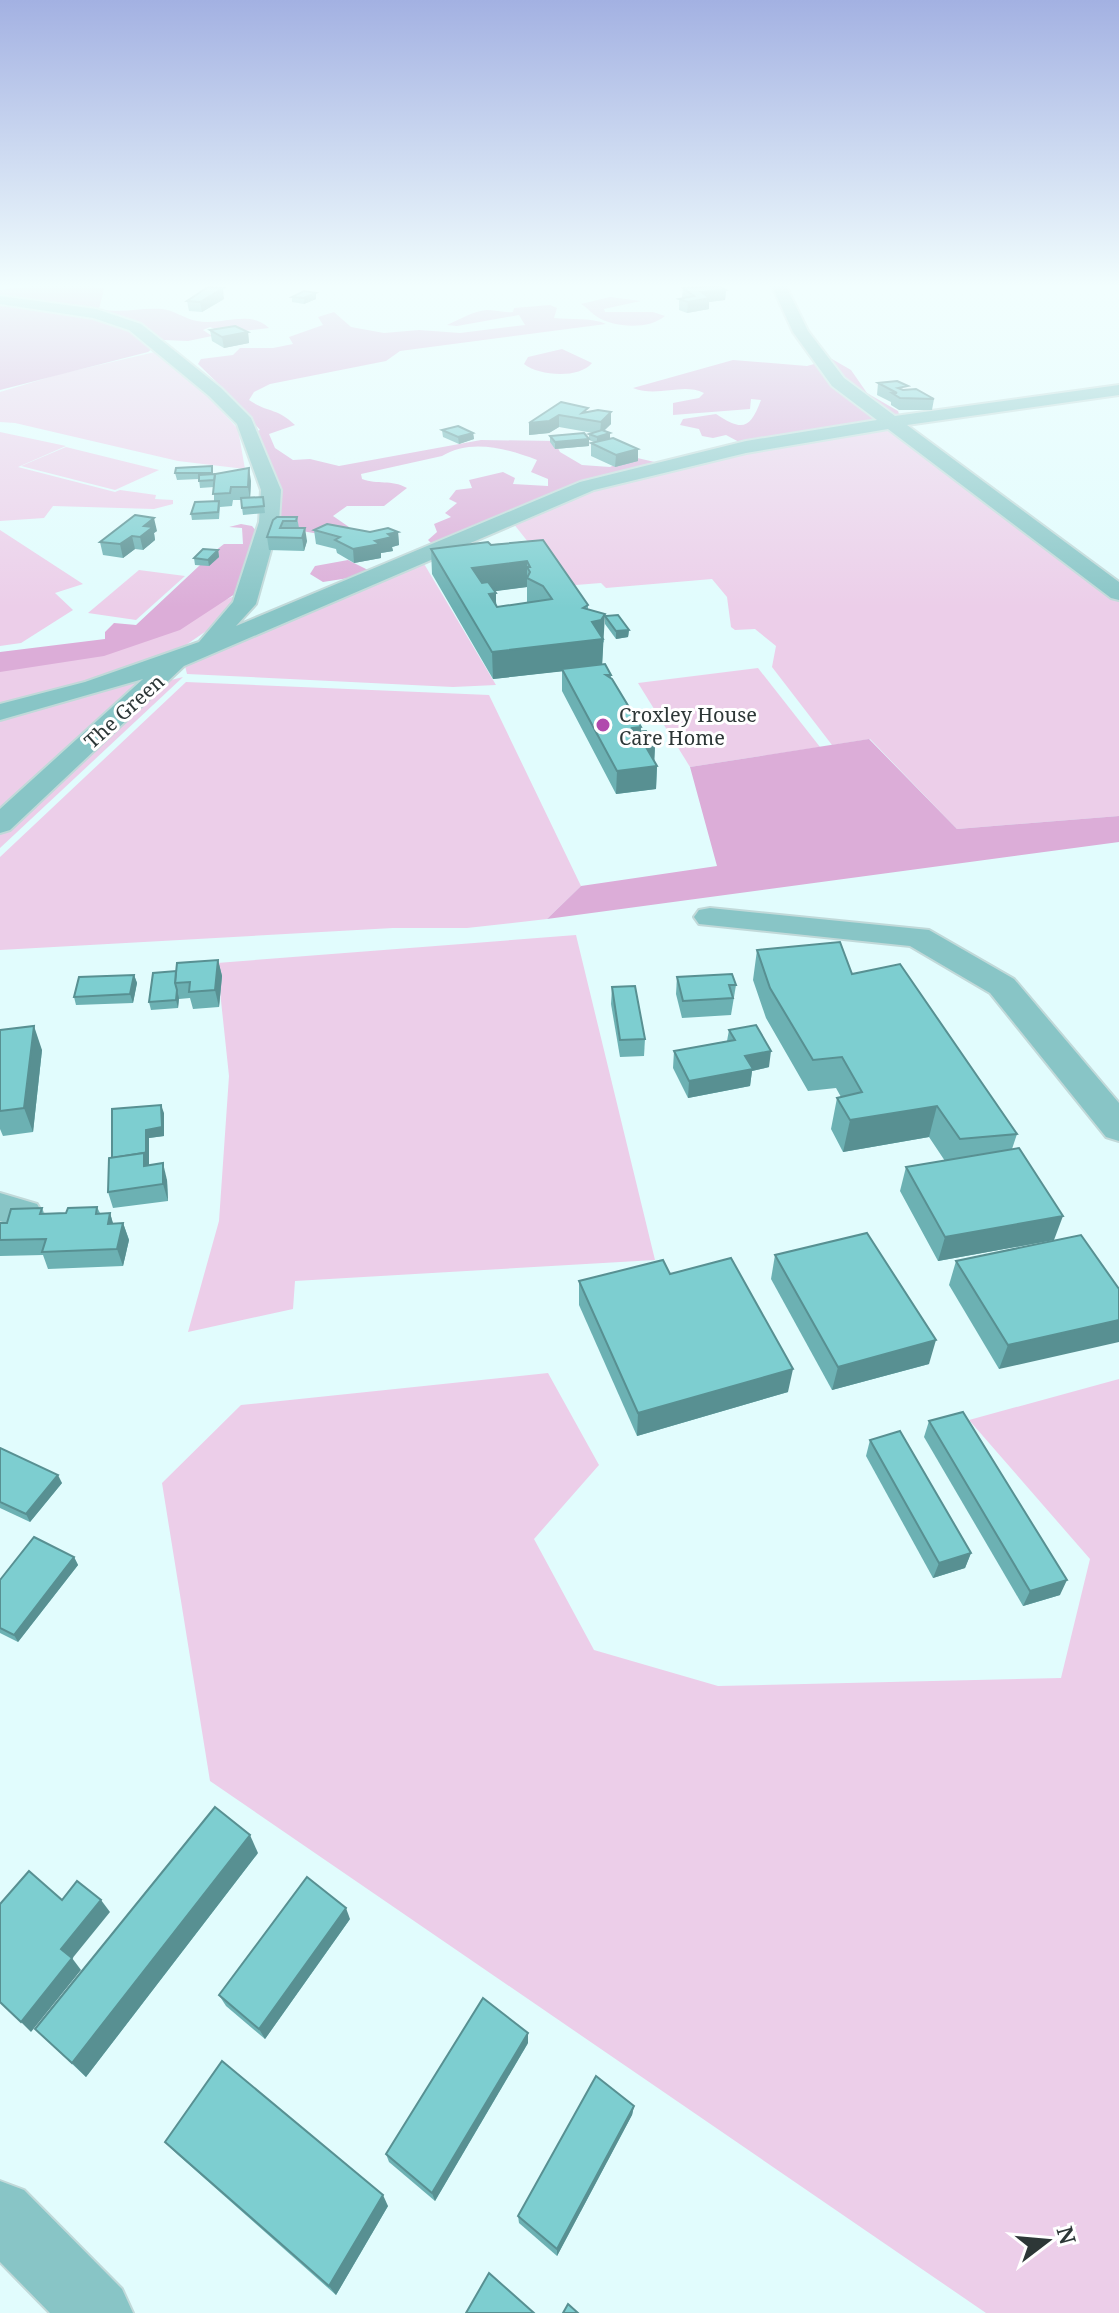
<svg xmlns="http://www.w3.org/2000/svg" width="1119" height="2313" font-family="'Noto Serif',serif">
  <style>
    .green { fill: #eccee9 }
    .forest { fill: #dcadd8 }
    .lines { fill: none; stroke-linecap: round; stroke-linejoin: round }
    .minor-casing { stroke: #c1d9d9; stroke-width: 4 }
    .minor { fill: #88c5c6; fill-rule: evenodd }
    .wall { fill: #6cb1b3; fill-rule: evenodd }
    .shaded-wall { fill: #589092 }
    .building { fill: #7dced0; stroke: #589092; stroke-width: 2; fill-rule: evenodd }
    .poi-dot { fill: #b14aad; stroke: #fff; stroke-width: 3 }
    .labels { text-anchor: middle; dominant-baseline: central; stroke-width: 6; stroke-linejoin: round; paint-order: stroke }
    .far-street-label { font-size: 20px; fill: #2d3737; stroke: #fff }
    .far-poi-label { font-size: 20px; fill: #2d3737; stroke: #fff; text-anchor: start }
  </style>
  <rect width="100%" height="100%" fill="#e1fcfd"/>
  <g class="green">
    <polygon points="155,352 204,392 238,429 245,469 178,461 15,423 0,422 0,392 60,374"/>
    <polygon points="883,426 1119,595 1119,816 957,829 870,739 832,745 772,667 776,646 755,629 735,630 731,627 727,597 712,579 606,588 601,583 563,586 513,523 589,490 750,451"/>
    <polygon points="0,432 66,446 18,467 115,492 120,490 156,495 155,499 173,500 173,504 154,509 53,506 44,518 0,521"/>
    <polygon points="66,447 159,470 115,490 21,466"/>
    <polygon points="0,530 83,584 55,593 73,610 21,643 0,646"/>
    <polygon points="423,562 496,685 453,687 187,674 185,666 190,662"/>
    <polygon points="139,570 185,576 136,620 88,613"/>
    <polygon points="237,595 218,623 180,649 82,683 0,706 0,669 158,627"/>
    <polygon points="758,668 820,747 690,767 638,683"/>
    <polygon points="143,675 146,681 0,812 0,711"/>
    <polygon points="183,677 0,848 0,832 167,681"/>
    <polygon points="186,682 489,695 581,886 547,919 467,928 393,928 0,950 0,857"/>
    <polygon points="576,935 655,1260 295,1281 293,1309 188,1332 219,1221 229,1076 217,963"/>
    <polygon points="548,1373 599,1465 534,1539 594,1650 718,1686 1061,1678 1090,1559 969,1420 1119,1379 1119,2313 986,2313 210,1781 162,1483 241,1405"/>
  </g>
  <g class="forest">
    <path d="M52,284h31l21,5 -5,20c26,5 41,-2 63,0 12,1 23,10 35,12 25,5 52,-12 72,7l-45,5 -14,-6 -7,3 9,6 -24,5 -24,-1 -16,12 -148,38v-100z"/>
    <path d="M610,297l31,4 -37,8 1,3h48l12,4c-16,14 -52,12 -69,0 -6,-4 -8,-8 -15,-12z"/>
    <path d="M550,305l7,3 -3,10c17,2 37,-1 52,6l-206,27 -14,10 -116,23 -16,8 -5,8c19,13 27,7 46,25l-26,9 6,14 18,12 17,-1 29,7 142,-26 73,1 6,11 22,13 28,2 23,-10 26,6 -154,51 -73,30 -4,-4 9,-8 -3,-8 17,-7 -6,-4 12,-10 -8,-4 7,-9 16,-2 -3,-8 34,-8 12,6 -2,6 35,2v-7l-17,-7 6,-12c-29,-11 -66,-22 -95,-4l-81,18 1,5c16,6 29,0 45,9l-23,18h-37l-14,10 16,11v6l-24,2 -52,-9 -16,-95 3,-1 -30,-35 -32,-31 3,-5 32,-4 7,-7h33l20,-4 -4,-7 34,-12 -5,-8 16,-5 17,15 33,6 35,-3 41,3 65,-8 -6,-10 -62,11 -10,-1c13,-6 25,-13 39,-15 9,0 18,3 27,2l1,-4z"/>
    <path d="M562,349l30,14c-13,16 -53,13 -68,1l4,-7z"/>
    <path d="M832,359l19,11 16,23 31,18 2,6h-11l-15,-7 -2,11 -131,22 -15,-8 -13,3 -11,-2 -3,-7 -19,-4 3,-6 33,-5c26,17 34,16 45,-14l-10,-1 -1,10 -77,6v-12l26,-5 5,-5c-22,-11 -45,5 -71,-5l100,-28 74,6z"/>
    <polygon points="241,524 252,526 257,532 238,592 180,630 104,656 0,672 0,652 105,639 105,632 114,623 136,625 215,551 224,544 243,544 242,528 229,527"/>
    <polygon points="348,560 370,571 368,575 323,582 310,574 315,566"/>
    <polygon points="869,739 957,829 1119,816 1119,842 547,919 581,886 717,866 690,767"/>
  </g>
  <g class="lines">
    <g class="minor-casing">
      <g id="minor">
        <polygon points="771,284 785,284 808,331 844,378 895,416 1119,385 1119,395 907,425 1119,582 1119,600 1111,598 888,429 746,453 594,490 184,666 10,830 0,833 0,809 143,679 0,720 0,704 85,682 199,642 233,602 259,522 261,490 237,424 209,396 129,330 93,318 0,304 0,296 96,309 141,324 221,388 251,418 281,490 279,522 256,604 236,626 580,482 746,441 877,420 832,386 793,332"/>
        <polygon points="710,908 929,930 1014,979 1119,1103 1119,1141 1106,1137 990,993 910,946 699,924 694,917 699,910"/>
        <polygon points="0,1193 37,1204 43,1214 37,1224 23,1229 0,1221"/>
        <polygon points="0,2181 24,2190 122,2289 133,2313 50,2313 0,2262"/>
      </g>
    </g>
    <use href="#minor" class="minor"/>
  </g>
  <g class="wall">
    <polygon points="683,288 726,290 725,300 709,302 709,309 687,313 679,310 679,299 682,298"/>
    <polygon points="292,297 316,299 304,304 292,302"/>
    <polygon points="224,299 202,312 189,311 187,301"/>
    <polygon points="210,330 248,332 249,343 224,348 212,341"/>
    <polygon points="878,383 907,390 934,399 932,410 899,410 891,405 891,402 877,395"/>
    <polygon points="561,402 588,412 611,412 611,424 604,431 610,438 638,461 615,467 591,456 591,443 594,442 589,440 589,434 593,433 559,427 549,433 529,435 529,423"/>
    <polygon points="442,430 473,433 474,439 459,444 443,437"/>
    <polygon points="550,436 589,446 555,449 550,442"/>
    <polygon points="212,466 213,474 251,481 250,498 263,497 265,513 243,515 241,500 233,500 232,506 220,507 219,519 192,520 191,514 214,501 214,487 200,488 199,479 177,480 175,473"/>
    <polygon points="297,517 299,528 307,541 304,551 269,550 267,537 273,520"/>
    <polygon points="314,530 398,532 399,545 392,547 393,551 381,553 381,558 354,563 337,553 336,549 316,544"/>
    <polygon points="157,531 154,533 155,540 143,550 135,549 123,558 103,555 100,542"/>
    <path d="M543,540l45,65v5l16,31 -1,2 -1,22 9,10v3l30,49v5l14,14 -1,16 3,4 -1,23 -40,5 -54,-103v-20l-69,8 -61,-105 -1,-25zM527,587v16l-30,4 -3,-16z"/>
    <polygon points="218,550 219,557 209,566 195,565 194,558"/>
    <polygon points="605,616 629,630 628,637 616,639 605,624"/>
    <polygon points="757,950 852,974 1017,1134 1012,1149 1054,1240 938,1261 900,1191 906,1167 945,1161 929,1137 843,1152 831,1129 837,1098 841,1097 836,1088 808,1091 766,1018 753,980"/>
    <polygon points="218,960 222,976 219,1007 193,1009 190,998 179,999 178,1008 151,1010 149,1002 176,971"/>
    <polygon points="134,975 137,983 133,1003 76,1005 74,997"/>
    <polygon points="677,977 736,985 731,1015 682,1018 676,994"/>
    <polygon points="612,987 645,1039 644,1056 620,1057 611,1004"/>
    <polygon points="0,1030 42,1050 33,1132 3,1136 0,1129"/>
    <polygon points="729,1030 769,1067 752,1071 750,1086 688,1098 673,1068 674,1051 727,1041"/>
    <polygon points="164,1113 164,1136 149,1138 149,1165 167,1180 168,1201 113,1208 108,1192 112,1158"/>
    <polygon points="97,1207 100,1213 110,1213 113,1224 123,1223 129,1240 123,1266 48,1269 43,1255 0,1256 0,1223 7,1223 42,1208 44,1214 66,1213"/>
    <polygon points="775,1255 929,1364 832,1390 771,1279"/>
    <polygon points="956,1261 1119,1289 999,1369 949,1285"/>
    <polygon points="670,1274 788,1392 637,1436 579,1305 579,1281"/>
    <polygon points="929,1421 1060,1595 1023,1606 924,1437"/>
    <polygon points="870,1440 971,1553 965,1568 933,1578 866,1456"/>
    <polygon points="0,1448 62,1483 30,1522 0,1508"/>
    <polygon points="74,1557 78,1565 18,1642 0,1633 0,1580"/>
    <polygon points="258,1853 86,2077 35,2029"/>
    <polygon points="350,1919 265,2039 226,2006 219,1995"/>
    <polygon points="528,2043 435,2201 389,2162 386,2154"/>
    <polygon points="634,2106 632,2115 557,2256 519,2223 518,2216"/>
    <polygon points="165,2142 388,2206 336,2295 177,2154"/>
  </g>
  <g class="shaded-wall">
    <polygon points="223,288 224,299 202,312 200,302"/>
    <polygon points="726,290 725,300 709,302 709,309 687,313 688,302 701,292"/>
    <polygon points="316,293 316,299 304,304 304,298"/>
    <polygon points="248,332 249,343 224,348 222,337"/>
    <polygon points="611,412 611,424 600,434 601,422"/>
    <polygon points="559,415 559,427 549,433 529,435 529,423"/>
    <polygon points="473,433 474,439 459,444 458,437"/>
    <polygon points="610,433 610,440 597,444 597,437"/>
    <polygon points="589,439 589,446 555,449 555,442"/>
    <polygon points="638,449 638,461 615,467 616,455"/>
    <polygon points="249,468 251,481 250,500 248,487"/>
    <polygon points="154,518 157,531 154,533 155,540 143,550 140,537 144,526"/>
    <polygon points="305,528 307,541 304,551 302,538"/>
    <polygon points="398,532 399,545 392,547 393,551 381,553 381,558 354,563 353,549 375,541 388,534"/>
    <polygon points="132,536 135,549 123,558 120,544"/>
    <polygon points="218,550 219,557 209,566 208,560"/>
    <polygon points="527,561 527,587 474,594 472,568"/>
    <polygon points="496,593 496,620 489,594"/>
    <polygon points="605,614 602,667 493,679 492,652 592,622"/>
    <polygon points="629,630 628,637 616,639 616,631"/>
    <polygon points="641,727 640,749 632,728"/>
    <polygon points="655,746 654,767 657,766 656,789 616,794 617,771 646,747"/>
    <polygon points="218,960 222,976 219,1007 215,990"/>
    <polygon points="134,975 137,983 133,1003 130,994"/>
    <polygon points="177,990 179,998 178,1008 176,1000"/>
    <polygon points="34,1026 42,1050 33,1132 24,1108"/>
    <polygon points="771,1051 769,1067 752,1071 750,1086 688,1098 689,1081 745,1056"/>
    <polygon points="161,1105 164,1113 164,1136 149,1138 149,1182 144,1166 146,1130"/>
    <polygon points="937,1106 929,1137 843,1152 850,1120"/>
    <polygon points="163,1163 167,1180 168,1201 163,1184"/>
    <polygon points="110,1213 115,1230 108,1224"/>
    <polygon points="1063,1216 1054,1240 938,1261 945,1237"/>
    <polygon points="123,1223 129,1240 123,1266 117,1249"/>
    <polygon points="1119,1320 1119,1342 999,1369 1008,1345"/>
    <polygon points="936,1340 929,1364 832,1390 838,1367"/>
    <polygon points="793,1369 788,1392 637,1436 638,1413"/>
    <polygon points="58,1475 62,1483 30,1522 26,1514"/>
    <polygon points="971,1553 965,1568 933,1578 939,1563"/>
    <polygon points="74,1557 78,1565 18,1642 14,1635"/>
    <polygon points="1067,1580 1060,1595 1023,1606 1030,1591"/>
    <polygon points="250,1835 258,1853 86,2077 72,2063"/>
    <polygon points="101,1900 110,1912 71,1960 61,1949"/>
    <polygon points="346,1908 350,1919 265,2039 259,2029"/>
    <polygon points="72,1958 81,1970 31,2032 21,2022"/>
    <polygon points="528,2033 528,2043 435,2201 432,2193"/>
    <polygon points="634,2106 632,2115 557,2256 557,2249"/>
    <polygon points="383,2195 388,2206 336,2295 329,2286"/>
  </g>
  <g class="building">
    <polygon points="720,286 726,290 701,292 710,298 688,302 679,299 694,296 683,288"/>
    <polygon points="208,287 223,288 200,302 187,301"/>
    <polygon points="304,291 316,293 304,298 292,297"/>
    <polygon points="235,326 248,332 222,337 210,330"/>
    <polygon points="897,381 908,386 898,388 903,390 916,389 934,399 900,398 892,393 897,393 878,383"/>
    <polygon points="561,402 588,408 582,413 598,410 611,412 601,422 559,415 549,421 529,423"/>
    <polygon points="458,426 473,433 458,437 442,430"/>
    <polygon points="602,430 610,433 597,437 589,434"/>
    <polygon points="584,433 589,439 555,442 550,436"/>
    <polygon points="613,438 638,449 616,455 591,443"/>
    <polygon points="212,466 212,473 175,473 176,468"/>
    <polygon points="249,468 248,487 231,487 230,493 213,494 215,474"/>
    <polygon points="215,474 214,480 199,481 199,475"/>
    <polygon points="263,497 264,506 242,508 241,498"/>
    <polygon points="219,501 218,512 191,514 195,502"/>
    <polygon points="135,515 154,518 144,526 153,527 140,537 132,536 120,544 100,542"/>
    <polygon points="277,517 297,517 296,521 283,521 280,528 305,528 302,538 267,537 273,520"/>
    <polygon points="327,524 370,532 388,528 398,532 388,534 392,537 375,541 380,544 353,549 335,540 340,537 314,530"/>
    <path d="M543,540l45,65 -5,3 22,6 -4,6 -9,2 11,17 -111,13 -61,-103 57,-7 3,3zM527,561l3,6h-3l3,5 -3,6 16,8 9,13 -55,8 -8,-13 7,-1 -8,-11 -6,1 -10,-15z"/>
    <polygon points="203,549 218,550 208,560 194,558"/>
    <polygon points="618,615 629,630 616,631 605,616"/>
    <polygon points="605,664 611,675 606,675 612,679 641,727 632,728 634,732 646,731 655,746 646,747 657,766 617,771 562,669"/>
    <polygon points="840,942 852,974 900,964 1017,1134 960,1139 937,1106 850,1120 837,1098 862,1092 842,1057 813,1060 770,988 757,950"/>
    <polygon points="218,960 215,990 189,992 190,982 175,983 177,963"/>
    <polygon points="176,971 175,983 177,990 176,1000 149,1002 153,973"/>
    <polygon points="732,974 736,985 729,985 733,998 683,1001 677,977"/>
    <polygon points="134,975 130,994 74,997 79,977"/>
    <polygon points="635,986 645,1039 620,1040 612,987"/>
    <polygon points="756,1025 771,1051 745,1056 753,1069 689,1081 674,1051 735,1040 729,1030"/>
    <polygon points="34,1026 24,1108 0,1111 0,1030"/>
    <polygon points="161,1105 162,1127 146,1130 146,1161 144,1153 112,1158 112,1109"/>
    <polygon points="1019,1148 1063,1216 945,1237 906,1167"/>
    <polygon points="144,1153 144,1166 163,1163 163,1184 108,1192 109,1158"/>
    <polygon points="97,1207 96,1214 110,1213 108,1224 123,1223 117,1249 42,1252 46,1239 0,1240 0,1223 7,1223 11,1209 42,1208 40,1214 66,1213 68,1208"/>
    <polygon points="867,1233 936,1340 838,1367 775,1255"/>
    <polygon points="1081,1235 1119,1289 1119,1320 1008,1345 956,1261"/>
    <polygon points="731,1258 793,1369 638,1413 579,1281 663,1260 670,1274"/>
    <polygon points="963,1412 1067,1580 1030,1591 929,1421"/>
    <polygon points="900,1431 971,1553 939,1563 870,1440"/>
    <polygon points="0,1448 58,1475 26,1514 0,1502"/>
    <polygon points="34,1537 74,1557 14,1635 0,1628 0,1580"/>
    <polygon points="215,1807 250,1835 72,2063 35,2029"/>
    <polygon points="29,1871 62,1900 77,1881 101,1900 61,1949 72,1958 21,2022 0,2002 0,1904"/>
    <polygon points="307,1877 346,1908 259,2029 219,1995"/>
    <polygon points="483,1998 528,2033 432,2193 386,2154"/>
    <polygon points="222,2061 383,2195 329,2286 165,2142"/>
    <polygon points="596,2076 634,2106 557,2249 518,2216"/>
    <polygon points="489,2273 534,2313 466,2313"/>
    <polygon points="568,2304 578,2313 563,2313"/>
  </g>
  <linearGradient id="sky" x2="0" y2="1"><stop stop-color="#a3b1e2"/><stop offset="0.47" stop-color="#f2fefe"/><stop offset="1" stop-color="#f2fefe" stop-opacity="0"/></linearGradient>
  <rect width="1119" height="608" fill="url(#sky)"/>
  <circle class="poi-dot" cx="603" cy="725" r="8"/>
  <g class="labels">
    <g class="far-street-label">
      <text transform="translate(124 711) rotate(-42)">The Green</text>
    </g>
    <g class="far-poi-label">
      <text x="619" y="714">Croxley House<tspan x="619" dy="23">Care Home</tspan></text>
    </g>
  </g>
  <g transform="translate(1047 2241) rotate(74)" stroke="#ffffff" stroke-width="6" paint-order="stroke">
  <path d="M0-6L14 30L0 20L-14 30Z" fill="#2d3737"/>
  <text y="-12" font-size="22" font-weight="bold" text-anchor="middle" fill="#2d3737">N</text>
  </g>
</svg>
